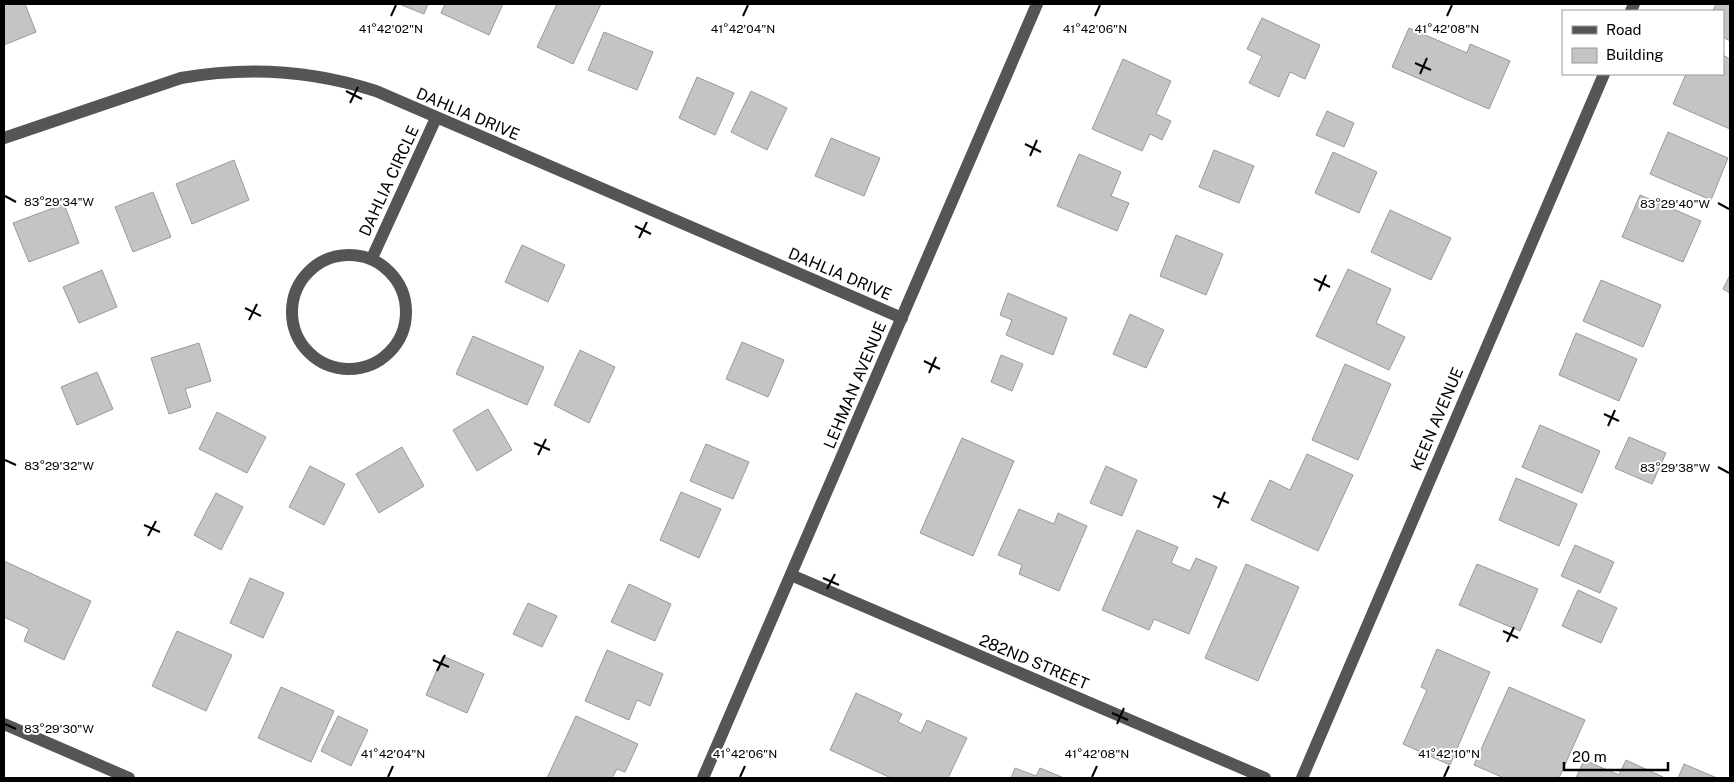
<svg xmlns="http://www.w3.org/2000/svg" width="1734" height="782" font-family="'Public Sans',sans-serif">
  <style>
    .building { fill: #c4c4c4; stroke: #999 }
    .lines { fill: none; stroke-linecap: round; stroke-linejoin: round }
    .minor { stroke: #555; stroke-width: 12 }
    .ticks { fill: none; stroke: #000; stroke-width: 2 }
    .labels { text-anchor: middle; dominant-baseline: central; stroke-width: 4; stroke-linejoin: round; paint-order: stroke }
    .street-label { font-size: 16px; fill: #000; stroke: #fff }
    .ticks-label { font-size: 12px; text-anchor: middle; fill: #000; stroke: #fff; stroke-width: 4; stroke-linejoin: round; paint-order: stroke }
  </style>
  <rect width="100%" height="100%" fill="#fff"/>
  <g class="building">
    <polygon points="4,4 25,4 36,32 4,45"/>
    <polygon points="399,4 428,4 424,14"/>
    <polygon points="445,4 503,4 489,35 441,13"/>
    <polygon points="557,4 601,4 573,64 537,47"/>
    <polygon points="1716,4 1730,4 1730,41 1723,37 1723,11 1713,11"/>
    <polygon points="1262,18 1320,45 1305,79 1290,72 1279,97 1249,83 1262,56 1247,49"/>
    <polygon points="1409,28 1467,53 1470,44 1510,61 1489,109 1392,67"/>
    <polygon points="604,32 653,52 637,90 588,70"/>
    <polygon points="1723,55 1730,59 1730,129 1673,104 1686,74 1723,74"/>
    <polygon points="1123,59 1171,81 1156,114 1171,121 1162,140 1150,134 1142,151 1092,129"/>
    <polygon points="697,77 734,93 715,135 679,118"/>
    <polygon points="751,91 787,108 767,150 731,132"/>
    <polygon points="1327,111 1354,123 1344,147 1316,135"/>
    <polygon points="1668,132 1728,158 1711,200 1650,174"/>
    <polygon points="831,138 880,158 864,196 815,176"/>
    <polygon points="1214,150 1254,166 1239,203 1199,187"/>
    <polygon points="1333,152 1377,172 1359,213 1315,193"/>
    <polygon points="1079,154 1121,172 1111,196 1129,203 1117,231 1057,206"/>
    <polygon points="234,160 249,200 192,224 176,184"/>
    <polygon points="153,192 171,237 133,252 115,207"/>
    <polygon points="1640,195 1701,221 1683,262 1622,237"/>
    <polygon points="64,204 79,243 29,262 13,223"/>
    <polygon points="1390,210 1451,238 1431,280 1371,252"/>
    <polygon points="1176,235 1223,254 1206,295 1160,276"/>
    <polygon points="522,245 565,265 548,302 505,282"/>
    <polygon points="1348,269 1391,289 1376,323 1405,337 1389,370 1316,336"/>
    <polygon points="102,270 117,307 79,323 63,287"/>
    <polygon points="1730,275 1730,293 1723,289"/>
    <polygon points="1601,280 1661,305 1643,347 1583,321"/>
    <polygon points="1008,293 1067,318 1053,355 1006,335 1012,320 1000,315"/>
    <polygon points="1130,314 1164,330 1146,368 1113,354"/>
    <polygon points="1576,333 1637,359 1619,401 1559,375"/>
    <polygon points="473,336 544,367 527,405 456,374"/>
    <polygon points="742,342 784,360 768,397 726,379"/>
    <polygon points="199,343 211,381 185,389 191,407 169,414 151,358"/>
    <polygon points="580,350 615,367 589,423 554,405"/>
    <polygon points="1001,355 1023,364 1012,391 991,382"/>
    <polygon points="1345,364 1391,384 1358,460 1312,440"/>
    <polygon points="97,372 113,409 77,425 61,387"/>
    <polygon points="488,409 512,450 477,471 453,430"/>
    <polygon points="217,412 266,437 247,473 199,449"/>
    <polygon points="1540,425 1600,451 1582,493 1522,467"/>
    <polygon points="1629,437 1666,453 1652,484 1615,468"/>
    <polygon points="962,438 1014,461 973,556 920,533"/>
    <polygon points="706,444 749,462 733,499 690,481"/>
    <polygon points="402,447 424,486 379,513 356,474"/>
    <polygon points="1307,454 1353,475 1318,551 1251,520 1270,480 1290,490"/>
    <polygon points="310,466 345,484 324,525 289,507"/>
    <polygon points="1106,466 1137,480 1122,516 1090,503"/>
    <polygon points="1516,478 1577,504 1559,546 1499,520"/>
    <polygon points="681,492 721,509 699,558 660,540"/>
    <polygon points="216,493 243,507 221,550 194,535"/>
    <polygon points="1019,509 1054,524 1058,513 1087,526 1059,591 1019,574 1022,565 998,555"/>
    <polygon points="1137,530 1178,547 1171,563 1190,571 1196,558 1217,567 1189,634 1154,619 1149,630 1102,610"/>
    <polygon points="1575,545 1614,562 1600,593 1561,576"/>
    <polygon points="4,561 91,601 64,660 24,641 29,629 4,617"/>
    <polygon points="1246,564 1299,587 1258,681 1205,658"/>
    <polygon points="1477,564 1538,589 1520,631 1459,605"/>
    <polygon points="250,578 284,593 263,638 230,623"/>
    <polygon points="629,584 671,604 655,641 611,622"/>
    <polygon points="1578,590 1617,608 1601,643 1562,626"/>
    <polygon points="528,603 557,616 542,647 513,634"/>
    <polygon points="177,631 232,655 206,711 152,686"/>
    <polygon points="1437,649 1490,672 1450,765 1403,744 1427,690 1421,687"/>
    <polygon points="607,650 663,674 650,706 637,700 629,720 585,701"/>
    <polygon points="443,656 484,674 467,713 426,695"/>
    <polygon points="281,687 334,711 311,762 258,738"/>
    <polygon points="1509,687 1585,720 1559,778 1504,778 1474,765"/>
    <polygon points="856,693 902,714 898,722 921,733 927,720 967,738 948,778 891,778 830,750"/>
    <polygon points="338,716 368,730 351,766 321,751"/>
    <polygon points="576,716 638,744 625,772 617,769 612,778 547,778"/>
    <polygon points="1584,760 1619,775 1626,760 1663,777 1663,778 1576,778"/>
    <polygon points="1684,764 1717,778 1678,778"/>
    <polygon points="1015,768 1036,776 1040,768 1064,778 1011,778"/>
  </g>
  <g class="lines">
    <g class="minor">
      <polyline points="1631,11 1634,4"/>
      <path d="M4,138l177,-60c67,-12 130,-8 195,13l526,227"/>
      <circle cx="349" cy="312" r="57"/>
      <polyline points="372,258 436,118"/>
      <polyline points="791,575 1265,778"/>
      <polyline points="4,724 129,778"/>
      <polyline points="703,778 1037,4"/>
      <polyline points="1302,778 1604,74"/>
    </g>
  </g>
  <path class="ticks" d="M391,16l5,-11M743,16l5,-11M1095,16l5,-11M1447,16l5,-11M1415,63l16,7M1420,74l7,-16M346,91l16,8M350,103l8,-16M1025,144l16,8M1030,156l7,-16M5,196l11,6M1718,203l11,6M635,226l16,8M639,238l8,-16M1314,279l16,8M1319,291l7,-16M245,308l16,8M249,320l8,-16M924,361l16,8M929,373l7,-16M1604,414l15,7M1608,426l7,-16M534,443l16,7M538,455l8,-16M5,460l11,5M1718,467l11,6M1213,496l16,7M1218,508l7,-16M144,525l16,7M148,536l8,-15M823,578l16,7M827,589l8,-15M1503,631l15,7M1507,642l7,-15M433,660l16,7M437,671l8,-16M1112,713l16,7M5,724l11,5M1117,724l7,-16M388,777l5,-11M740,777l5,-11M1092,777l5,-11M1444,777l5,-11"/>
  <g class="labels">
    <g class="street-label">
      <text transform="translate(468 114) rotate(23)">DAHLIA DRIVE</text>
      <text transform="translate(389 181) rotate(-65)">DAHLIA CIRCLE</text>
      <text transform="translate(840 274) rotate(23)">DAHLIA DRIVE</text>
      <text transform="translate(855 385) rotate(-67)">LEHMAN AVENUE</text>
      <text transform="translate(1437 419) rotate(-67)">KEEN AVENUE</text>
      <text transform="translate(1034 662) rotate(23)">282ND STREET</text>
    </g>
  </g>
  <g class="ticks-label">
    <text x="391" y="33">41°42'02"N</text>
    <text x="743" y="33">41°42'04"N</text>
    <text x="1095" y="33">41°42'06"N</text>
    <text x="1447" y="33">41°42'08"N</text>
    <text x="59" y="206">83°29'34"W</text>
    <text x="1675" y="208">83°29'40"W</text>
    <text x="59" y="470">83°29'32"W</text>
    <text x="1675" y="472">83°29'38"W</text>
    <text x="59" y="733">83°29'30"W</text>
    <text x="393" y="758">41°42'04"N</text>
    <text x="745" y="758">41°42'06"N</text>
    <text x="1097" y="758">41°42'08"N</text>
    <text x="1449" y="758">41°42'10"N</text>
  </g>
  <rect width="1734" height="782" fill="none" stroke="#000000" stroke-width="10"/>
  <rect x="1562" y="10" width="162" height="65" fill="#ffffff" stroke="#999999"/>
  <rect x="1572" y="26" width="25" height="8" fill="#555555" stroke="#999999"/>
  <text x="1606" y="35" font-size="15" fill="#000000">Road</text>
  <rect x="1572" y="48" width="25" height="15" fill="#c4c4c4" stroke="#999999"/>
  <text x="1606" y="60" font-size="15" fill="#000000">Building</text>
  <path d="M1564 762v8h104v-8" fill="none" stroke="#000000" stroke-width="2.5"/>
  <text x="1572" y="762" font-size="15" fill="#000000" stroke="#ffffff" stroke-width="4" paint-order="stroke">20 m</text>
</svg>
